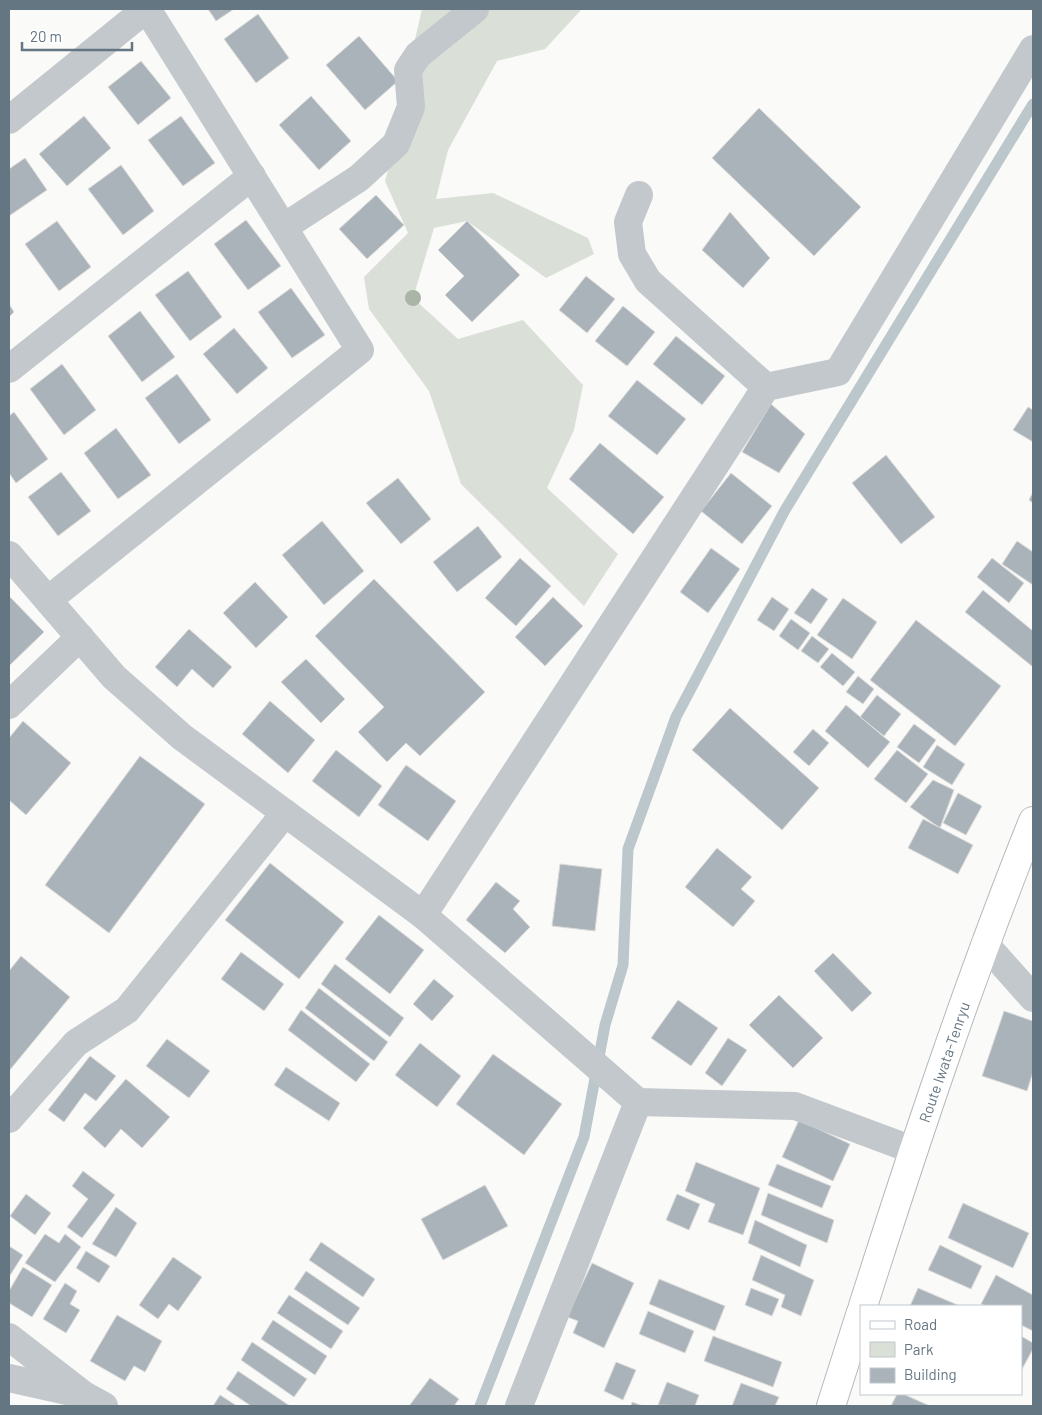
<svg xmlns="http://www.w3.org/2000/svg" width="1042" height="1415" font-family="Barlow,sans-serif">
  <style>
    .green { fill: #dadfd7 }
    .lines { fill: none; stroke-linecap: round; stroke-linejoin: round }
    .stream { stroke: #bbc7cb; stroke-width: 11 }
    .building { fill: #aab3b9; stroke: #dcdcda }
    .primary-casing { stroke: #b5babe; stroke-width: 30 }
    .street { stroke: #c3c8cc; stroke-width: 28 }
    .primary { stroke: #fff; stroke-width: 28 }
    .tree { fill: #aab4a7 }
    .labels { text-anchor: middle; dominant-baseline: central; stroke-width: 5; stroke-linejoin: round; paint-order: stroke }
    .street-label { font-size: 15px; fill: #657683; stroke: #fff }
  </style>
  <rect width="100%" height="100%" fill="#fafaf8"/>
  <polygon class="green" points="422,9 582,9 545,49 497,61 448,150 436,199 493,193 588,238 594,254 546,278 467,221 434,228 413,298 458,339 523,320 583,385 574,430 547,488 618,554 584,606 461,484 429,391 369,309 364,277 408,233 385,181 396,144 408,70"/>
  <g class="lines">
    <polyline class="stream" points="480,1406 584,1137 605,1025 623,965 628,849 676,717 785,510 1033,104"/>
  </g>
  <g class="building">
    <polygon points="208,9 234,9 216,21"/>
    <polygon points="258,14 289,58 256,83 224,39"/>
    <polygon points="359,36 398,81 365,110 326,65"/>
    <polygon points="141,61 171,98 138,125 108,87"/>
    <polygon points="311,96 351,141 319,170 279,125"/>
    <polygon points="759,108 861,207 814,256 712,158"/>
    <polygon points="84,116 111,148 67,186 39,154"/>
    <polygon points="181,116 215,163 183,186 148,140"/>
    <polygon points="25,158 47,190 9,216 9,169"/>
    <polygon points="121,165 154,211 123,235 88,189"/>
    <polygon points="376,195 404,225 367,259 339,229"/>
    <polygon points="730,212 770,258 743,288 702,250"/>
    <polygon points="246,220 281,266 248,290 214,244"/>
    <polygon points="57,221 91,267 59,291 25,244"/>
    <polygon points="467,221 520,275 472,322 445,295 464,276 438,250"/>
    <polygon points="188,271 222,317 190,341 155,295"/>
    <polygon points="586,276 615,299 587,333 559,310"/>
    <polygon points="291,288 325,335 292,358 258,312"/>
    <polygon points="9,304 14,312 9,317"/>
    <polygon points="623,306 655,332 627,366 595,341"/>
    <polygon points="140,311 175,357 142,382 108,336"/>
    <polygon points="234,328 268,368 237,394 203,354"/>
    <polygon points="676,336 725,376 702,405 653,364"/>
    <polygon points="62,364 96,410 64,435 30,389"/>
    <polygon points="177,374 211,420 179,444 145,398"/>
    <polygon points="637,380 686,419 657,455 608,416"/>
    <polygon points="771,404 805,434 779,473 742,452"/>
    <polygon points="1028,407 1033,410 1033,442 1013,430"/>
    <polygon points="14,412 48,459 16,483 9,473 9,416"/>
    <polygon points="116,428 151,475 118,499 84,453"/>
    <polygon points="600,443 664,497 633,534 569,479"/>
    <polygon points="886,455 935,517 901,544 852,483"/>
    <polygon points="61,472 91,511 58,536 28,497"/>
    <polygon points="731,473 772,506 742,544 701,511"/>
    <polygon points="398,478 431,519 401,544 366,503"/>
    <polygon points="1033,492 1033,503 1029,500"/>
    <polygon points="322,521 364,571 324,605 282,555"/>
    <polygon points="478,526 502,557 457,592 433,562"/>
    <polygon points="1017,541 1033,552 1033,585 1002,564"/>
    <polygon points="711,548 740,569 708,613 680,592"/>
    <polygon points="520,558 551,586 516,626 485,598"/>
    <polygon points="992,558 1024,583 1009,603 977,577"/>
    <polygon points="374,579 485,692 420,756 406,743 387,762 358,732 384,707 315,636"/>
    <polygon points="255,582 288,617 256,648 223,613"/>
    <polygon points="812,588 828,599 811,624 794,613"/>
    <polygon points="983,590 1033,631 1033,667 965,612"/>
    <polygon points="9,596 44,632 9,666"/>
    <polygon points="553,597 583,626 545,666 515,637"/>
    <polygon points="772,597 789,609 774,631 757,620"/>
    <polygon points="843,598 877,622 852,659 817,635"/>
    <polygon points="791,619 810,633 798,650 779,636"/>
    <polygon points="916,620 1001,686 955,746 870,680"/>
    <polygon points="189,629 232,667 213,688 192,669 177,687 155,667"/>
    <polygon points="812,636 829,649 818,663 801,651"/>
    <polygon points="832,653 855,672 843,686 820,667"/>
    <polygon points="306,659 345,699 321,723 281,682"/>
    <polygon points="858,676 874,689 863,704 846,692"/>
    <polygon points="877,695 901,714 884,736 860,717"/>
    <polygon points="270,701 315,740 288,773 242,734"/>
    <polygon points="846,705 890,742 868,768 825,731"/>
    <polygon points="730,708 819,788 782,830 692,750"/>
    <polygon points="23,721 71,763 26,815 9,800 9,738"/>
    <polygon points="914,724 936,740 919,763 897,747"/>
    <polygon points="813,729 829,743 809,766 793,752"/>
    <polygon points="937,745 965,764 952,785 923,767"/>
    <polygon points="336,750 382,786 359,817 312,781"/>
    <polygon points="897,750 928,774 906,803 874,779"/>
    <polygon points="140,756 205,804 109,933 45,885"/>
    <polygon points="406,765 456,801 428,841 378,805"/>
    <polygon points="933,780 954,790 940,828 910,807"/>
    <polygon points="958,793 982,806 966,835 943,823"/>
    <polygon points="923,819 973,845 958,874 908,848"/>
    <polygon points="717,848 752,877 741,889 755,901 733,927 685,887"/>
    <polygon points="270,863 344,922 299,979 225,920"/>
    <polygon points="560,864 602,869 595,931 552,926"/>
    <polygon points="496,882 520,901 513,909 530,927 505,953 466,920"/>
    <polygon points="379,915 424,950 390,994 345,959"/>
    <polygon points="241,952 284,984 264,1011 221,979"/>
    <polygon points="833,953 872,993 852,1012 814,971"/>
    <polygon points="21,956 70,997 9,1071 9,971"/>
    <polygon points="335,964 404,1018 390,1037 321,984"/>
    <polygon points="434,979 454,996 432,1021 413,1004"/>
    <polygon points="319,988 388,1042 374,1061 305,1008"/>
    <polygon points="779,995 823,1038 793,1068 749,1025"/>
    <polygon points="678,1000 718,1028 691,1066 651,1038"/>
    <polygon points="301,1010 370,1064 356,1082 288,1030"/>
    <polygon points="1004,1011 1033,1021 1033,1072 1027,1091 982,1076"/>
    <polygon points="728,1038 747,1050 722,1086 705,1073"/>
    <polygon points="167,1039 210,1071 189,1098 146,1066"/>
    <polygon points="420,1043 461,1076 437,1107 395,1075"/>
    <polygon points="493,1054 562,1104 524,1155 456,1104"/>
    <polygon points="90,1056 116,1076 96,1101 85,1093 64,1122 48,1110"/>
    <polygon points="286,1067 340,1103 329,1121 274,1085"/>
    <polygon points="126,1079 170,1117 142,1148 121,1129 105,1148 83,1128"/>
    <polygon points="799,1120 850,1144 833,1181 782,1157"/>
    <polygon points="696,1162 760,1188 743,1235 708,1222 715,1204 685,1191"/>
    <polygon points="777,1164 831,1186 822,1208 768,1185"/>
    <polygon points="83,1171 115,1195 82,1238 67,1227 88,1199 72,1186"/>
    <polygon points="485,1185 508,1226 443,1260 421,1219"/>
    <polygon points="768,1193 834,1220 827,1243 761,1215"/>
    <polygon points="26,1194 51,1213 35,1235 10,1216"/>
    <polygon points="677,1194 700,1204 689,1230 666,1220"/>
    <polygon points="963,1203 1029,1233 1013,1268 948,1238"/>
    <polygon points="116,1207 137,1223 116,1257 92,1244"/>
    <polygon points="755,1220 807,1245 800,1267 748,1243"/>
    <polygon points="45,1234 59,1243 65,1234 81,1247 55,1282 25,1263"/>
    <polygon points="321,1242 375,1279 363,1297 309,1260"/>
    <polygon points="940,1245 982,1266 971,1289 928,1270"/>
    <polygon points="9,1246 23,1255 9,1277"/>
    <polygon points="86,1251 110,1266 99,1283 76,1268"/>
    <polygon points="761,1255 814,1280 801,1316 781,1307 785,1295 752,1280"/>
    <polygon points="173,1257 202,1277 178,1311 169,1304 158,1319 139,1305"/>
    <polygon points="592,1263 634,1283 604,1348 573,1333 578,1321 567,1317"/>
    <polygon points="23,1267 52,1285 32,1317 9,1303 9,1291"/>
    <polygon points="306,1271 360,1308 348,1325 294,1289"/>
    <polygon points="996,1275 1033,1295 1033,1331 1021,1325 1021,1306 986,1306 981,1304"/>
    <polygon points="659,1279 725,1306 715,1331 649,1304"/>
    <polygon points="65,1283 77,1291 70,1304 80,1310 66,1333 43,1319"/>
    <polygon points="751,1288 779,1299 772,1316 745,1305"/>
    <polygon points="918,1288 960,1306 910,1306"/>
    <polygon points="289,1295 343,1331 331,1349 277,1313"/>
    <polygon points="648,1311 694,1331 685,1353 639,1334"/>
    <polygon points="117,1315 162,1341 145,1372 134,1366 125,1381 90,1361"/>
    <polygon points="273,1320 327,1356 315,1375 261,1339"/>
    <polygon points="713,1336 782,1362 773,1387 704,1361"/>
    <polygon points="1021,1336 1033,1343 1033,1349 1021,1371"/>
    <polygon points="252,1342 307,1379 294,1397 241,1360"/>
    <polygon points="616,1362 636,1370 623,1400 604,1391"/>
    <polygon points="238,1371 290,1406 251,1406 226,1389"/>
    <polygon points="430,1378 459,1399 454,1406 409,1406"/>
    <polygon points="667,1382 699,1395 695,1406 658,1405"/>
    <polygon points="741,1383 779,1397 775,1406 732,1406"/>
    <polygon points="897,1394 903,1394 930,1406 891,1406"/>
    <polygon points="220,1395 237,1406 213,1406"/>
    <polygon points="632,1402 643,1406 631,1406"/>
  </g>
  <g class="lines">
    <g class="primary-casing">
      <g id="primary">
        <path d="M863,1306c52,-163 106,-326 170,-485"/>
        <polyline points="831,1406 861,1312"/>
      </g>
    </g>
    <g class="street">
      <polyline points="9,120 146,9"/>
      <polyline points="639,195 628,222 632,254 648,281 766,387"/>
      <polyline points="284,227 359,178 396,144 411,107 408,70 418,55 475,9"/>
      <polyline points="9,369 252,176"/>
      <polyline points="9,555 114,677 182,737 423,915 638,1102 795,1106 913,1150"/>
      <polyline points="48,600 360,350 147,9"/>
      <polyline points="9,705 80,637"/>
      <polyline points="423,915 766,387 838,372 1033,49"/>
      <polyline points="985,944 1033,998"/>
      <polyline points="9,1119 76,1043 127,1010 285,813"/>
      <polyline points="9,1337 84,1395 104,1406"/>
      <polyline points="9,1378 76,1393"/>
      <polyline points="519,1406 638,1102"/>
    </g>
    <use href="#primary" class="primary"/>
  </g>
  <circle class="tree" cx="413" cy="298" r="8"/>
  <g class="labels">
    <g class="street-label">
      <text transform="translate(944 1062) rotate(-71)">Route Iwata-Tenryu</text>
    </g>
  </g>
  <rect width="1042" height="1415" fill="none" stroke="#657683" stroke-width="20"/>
  <rect x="860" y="1305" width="162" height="90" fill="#ffffff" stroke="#c1c8cd"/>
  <rect x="870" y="1321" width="25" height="8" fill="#ffffff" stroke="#c1c8cd"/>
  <text x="904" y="1330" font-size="15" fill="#657683">Road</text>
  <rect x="870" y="1342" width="25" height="15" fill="#dadfd7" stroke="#c1c8cd"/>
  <text x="904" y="1355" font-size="15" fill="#657683">Park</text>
  <rect x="870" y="1368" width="25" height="15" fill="#aab3b9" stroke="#c1c8cd"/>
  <text x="904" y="1380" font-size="15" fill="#657683">Building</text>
  <path d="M22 42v8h110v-8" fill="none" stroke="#657683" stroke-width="2.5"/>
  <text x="30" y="42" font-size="15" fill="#657683" stroke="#ffffff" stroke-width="4" paint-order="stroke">20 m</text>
</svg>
